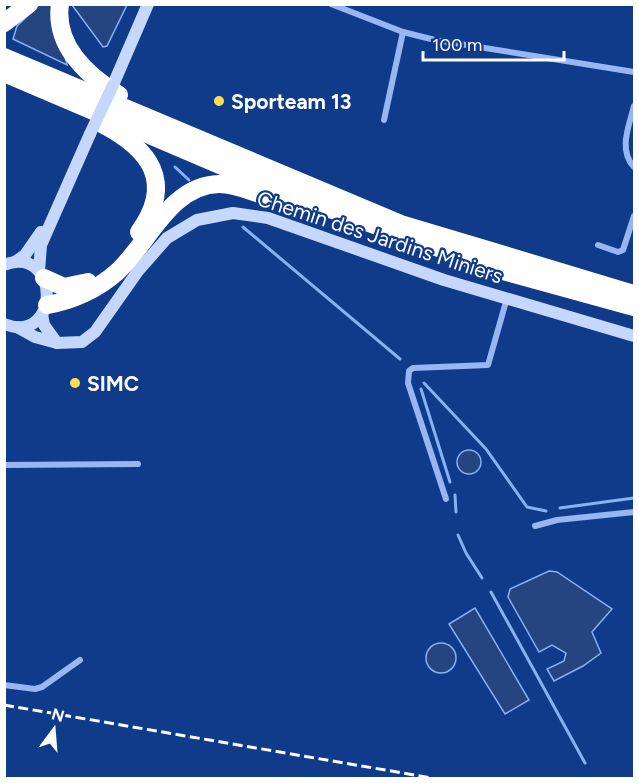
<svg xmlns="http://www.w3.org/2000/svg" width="639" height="783" font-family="Figtree,sans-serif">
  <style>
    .water { fill: #254581; stroke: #87b1f6; stroke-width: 1.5 }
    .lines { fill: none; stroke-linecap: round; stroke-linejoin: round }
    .stream { stroke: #87b1f6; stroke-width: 3 }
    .street { stroke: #96b7f2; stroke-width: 6 }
    .secondary { stroke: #c5d8fc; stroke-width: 12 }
    .highway { stroke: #fff; stroke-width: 18 }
    .rail { stroke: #fff; stroke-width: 3; stroke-dasharray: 10 4.5; stroke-linecap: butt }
    .secondary-bridge { stroke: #c5d8fc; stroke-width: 12 }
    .poi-dot { fill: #ffde57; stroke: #103b8b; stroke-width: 2 }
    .labels { text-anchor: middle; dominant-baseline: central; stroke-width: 4.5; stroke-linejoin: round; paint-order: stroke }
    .poi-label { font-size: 21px; font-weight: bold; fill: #fff; stroke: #103b8b; text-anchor: start }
    .street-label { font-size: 21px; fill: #fff; stroke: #103b8b }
  </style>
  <rect width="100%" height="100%" fill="#103b8b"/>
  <g class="water">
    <polygon points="39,5 52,5 67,65 13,39 17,26"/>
    <polygon points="72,5 72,4 127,5 107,46 103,47"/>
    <circle cx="469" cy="462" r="12"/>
    <polygon points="549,571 557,572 612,609 592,632 601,653 583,666 554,681 547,669 564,661 566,653 552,645 539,652 508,597 510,589"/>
    <polygon points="475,608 529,700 505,714 449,624"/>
    <circle cx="441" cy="658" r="15"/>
  </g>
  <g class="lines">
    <g class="stream">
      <polyline points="175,167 189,180"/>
      <polyline points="243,227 400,359"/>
      <polyline points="424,383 486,449 527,507 546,511"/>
      <polyline points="421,389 450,482"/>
      <polyline points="455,495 456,512"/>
      <polyline points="560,508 634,498"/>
      <polyline points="458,535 466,553 482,578"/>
      <polyline points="491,592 585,763"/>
    </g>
    <g class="street">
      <polyline points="331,4 403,32 435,40 634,72"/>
      <path d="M634,106c-5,20 -16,44 0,61"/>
      <polyline points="384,120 403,32"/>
      <polyline points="598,245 618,252 623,250 634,216"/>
      <polyline points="4,465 138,464"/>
      <polyline points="446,499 408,383 409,371 413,368 488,365 507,298"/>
      <polyline points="535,526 557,520 634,512"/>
      <polyline points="4,685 35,689 42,687 80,660"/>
    </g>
    <g class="secondary">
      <polyline points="113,85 148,4"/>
      <polyline points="15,262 25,255 41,232"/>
      <path d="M4,265c56,-22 58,81 0,59"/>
      <polyline points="39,271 41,245 90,134"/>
      <polyline points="42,314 44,325 57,343"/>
      <polyline points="17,327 35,337 57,343 82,342 95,332 138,271 167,238 197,220 233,213 268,218 444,280 634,336"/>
    </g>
    <g class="highway">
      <path d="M60,4c-6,42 28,72 59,91"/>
      <polyline points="4,23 29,4"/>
      <polyline points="4,57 401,224 634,294"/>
      <polyline points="4,73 288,194 503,271 634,307"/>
      <path d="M102,124c48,25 73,58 37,108"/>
      <polyline points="44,278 64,287 88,282"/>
      <path d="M47,305c25,-4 51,-16 70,-33 32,-29 53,-87 102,-88 16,0 34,8 49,13"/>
    </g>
    <polyline class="rail" points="4,705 432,778"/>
    <polyline class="secondary-bridge" points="90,134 113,85"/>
  </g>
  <g class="poi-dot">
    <circle cx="219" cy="101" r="6"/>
    <circle cx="75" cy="383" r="6"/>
  </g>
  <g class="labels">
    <g class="poi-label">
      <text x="231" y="101">Sporteam 13</text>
      <text x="87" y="383">SIMC</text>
    </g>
    <g class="street-label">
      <text transform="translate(380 237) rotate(18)">Chemin des Jardins Miniers</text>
    </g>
  </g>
  <rect width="639" height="783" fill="none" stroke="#ffffff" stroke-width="12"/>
  <g transform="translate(54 729) rotate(16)" stroke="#103b8b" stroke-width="4.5" paint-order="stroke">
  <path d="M0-4.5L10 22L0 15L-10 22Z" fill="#ffffff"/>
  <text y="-9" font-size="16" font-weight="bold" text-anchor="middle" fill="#ffffff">N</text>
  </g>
  <path d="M423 51v9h141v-9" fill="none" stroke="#ffffff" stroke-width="3"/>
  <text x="432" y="51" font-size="18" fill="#ffffff" stroke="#103b8b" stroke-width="4.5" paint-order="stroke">100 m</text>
</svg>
